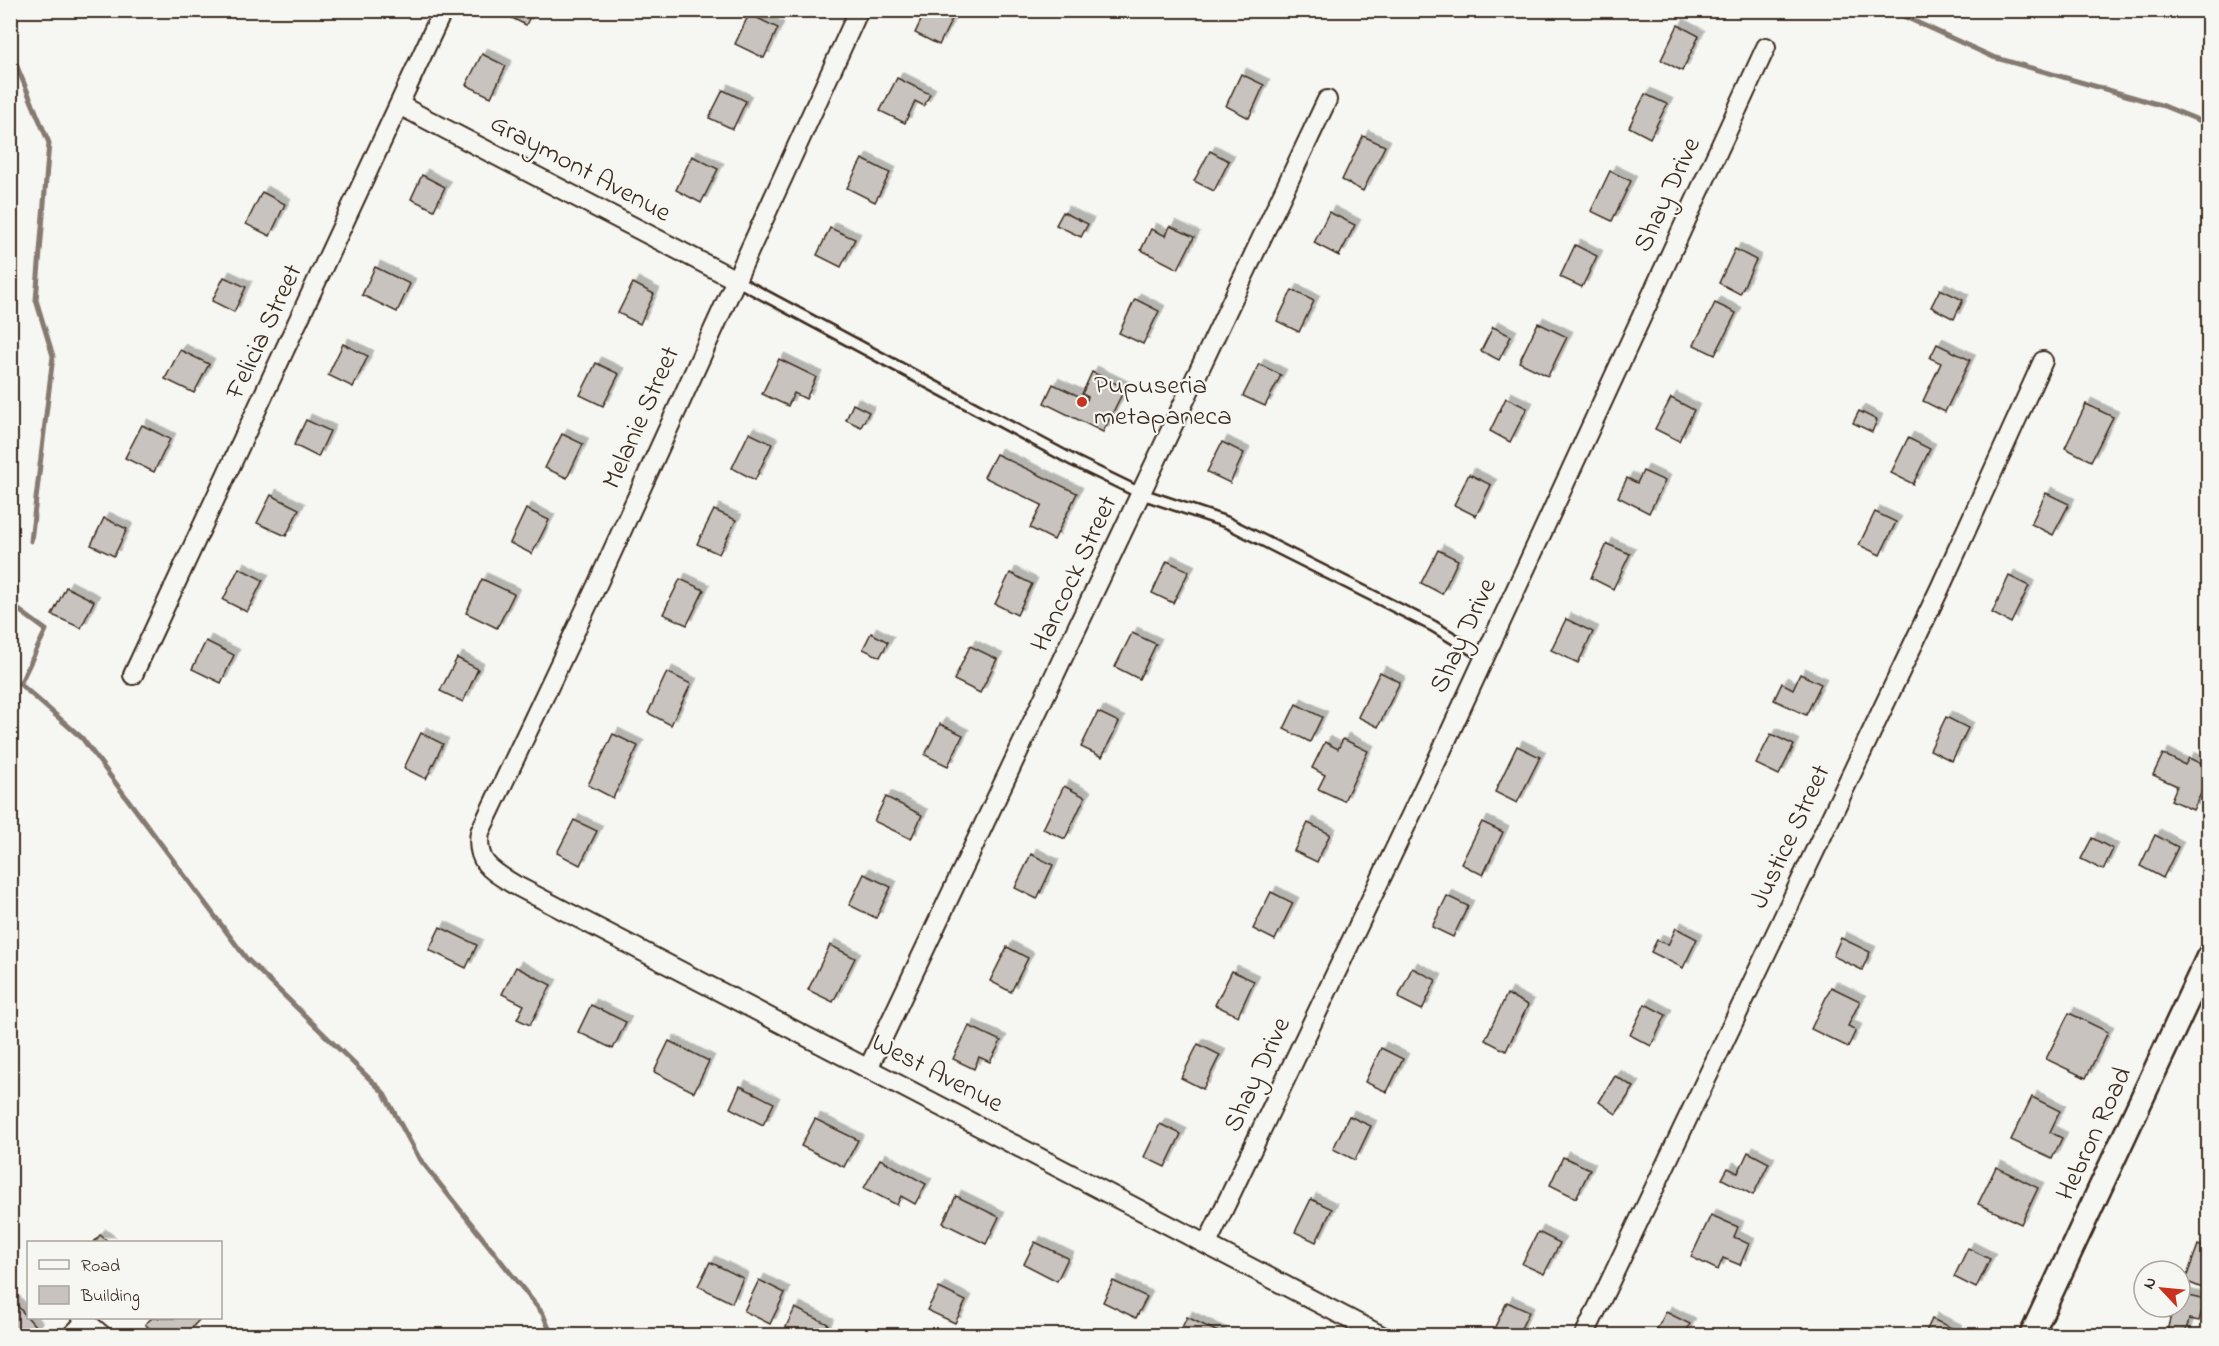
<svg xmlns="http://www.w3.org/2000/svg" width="2219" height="1346" font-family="'Indie Flower',sans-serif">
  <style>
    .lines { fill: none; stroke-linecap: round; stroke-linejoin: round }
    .stream { stroke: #857a71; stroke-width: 5 }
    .building { fill: #c8c3be; stroke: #3b2a1e; stroke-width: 1.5; filter: url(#shadow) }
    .service-casing { stroke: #3b2a1e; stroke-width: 14 }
    .minor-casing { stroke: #3b2a1e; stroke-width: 22 }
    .tertiary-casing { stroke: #3b2a1e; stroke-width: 27 }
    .service { stroke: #f6f6f2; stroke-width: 9 }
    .minor { stroke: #f6f6f2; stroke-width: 18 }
    .tertiary { stroke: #f6f6f2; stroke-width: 22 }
    .poi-dot { fill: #c8321e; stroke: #f6f6f2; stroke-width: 2 }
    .labels { text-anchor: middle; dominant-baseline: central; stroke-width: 4.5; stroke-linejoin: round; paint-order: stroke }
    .street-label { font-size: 27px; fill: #3b2a1e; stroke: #f6f6f2 }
    .poi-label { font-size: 27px; fill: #3b2a1e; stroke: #f6f6f2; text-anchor: start }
  </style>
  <defs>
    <filter id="shadow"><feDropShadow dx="5.5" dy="-5.5" stdDeviation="0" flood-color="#0004"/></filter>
  </defs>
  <rect width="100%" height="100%" fill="#f6f6f2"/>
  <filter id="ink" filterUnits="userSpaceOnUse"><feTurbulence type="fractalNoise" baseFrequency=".0167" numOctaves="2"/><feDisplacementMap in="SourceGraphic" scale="12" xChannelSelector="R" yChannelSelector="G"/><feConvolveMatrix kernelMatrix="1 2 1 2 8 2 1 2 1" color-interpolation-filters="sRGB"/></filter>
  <g filter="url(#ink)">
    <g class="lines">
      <g class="stream">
        <polyline points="1890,10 1993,57 2164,106 2208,124"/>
        <polyline points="10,50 49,143 36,300 53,356 31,541"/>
        <polyline points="16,583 16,608 46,630 20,684 82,738 246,958 383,1092 419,1158 543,1314 552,1336"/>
      </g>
    </g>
    <g class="building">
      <polygon points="503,10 533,10 526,25 502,13"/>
      <polygon points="926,10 939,10 953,17 939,45 915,33"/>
      <polygon points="749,14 778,28 764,58 735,44"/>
      <polygon points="1678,25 1699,36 1682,71 1661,60"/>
      <polygon points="482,54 506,66 491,97 466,85"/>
      <polygon points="1241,74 1264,85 1249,118 1226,106"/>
      <polygon points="897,78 930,94 924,106 915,101 905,123 880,111"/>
      <polygon points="723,90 746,101 733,129 709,118"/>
      <polygon points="1645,94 1667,104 1650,138 1629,127"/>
      <polygon points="1363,136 1385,146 1363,191 1342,180"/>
      <polygon points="1210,151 1229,161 1214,191 1194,181"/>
      <polygon points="692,156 718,169 701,203 676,190"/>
      <polygon points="862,159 890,173 875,202 847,188"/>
      <polygon points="1610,171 1631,181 1612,221 1591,211"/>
      <polygon points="422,175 445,187 434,210 411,199"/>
      <polygon points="262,192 285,204 270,236 246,224"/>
      <polygon points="1063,212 1088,224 1081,237 1056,225"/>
      <polygon points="1329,212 1355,225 1339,256 1314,243"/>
      <polygon points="1170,226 1194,237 1178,269 1141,250 1151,229 1166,236"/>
      <polygon points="830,228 855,239 841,267 817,255"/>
      <polygon points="1575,245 1597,256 1582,287 1560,277"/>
      <polygon points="1735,249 1756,260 1740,294 1719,283"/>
      <polygon points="375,267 410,284 397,312 362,295"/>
      <polygon points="224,277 246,287 234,312 212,301"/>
      <polygon points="633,283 654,294 640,324 618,313"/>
      <polygon points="1940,289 1963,300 1954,319 1931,307"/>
      <polygon points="1292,290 1314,301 1299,332 1277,321"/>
      <polygon points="1135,299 1159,311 1143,344 1119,333"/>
      <polygon points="1715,303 1736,313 1715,355 1694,345"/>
      <polygon points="1538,323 1567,337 1548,376 1519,362"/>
      <polygon points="1493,327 1511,336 1499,360 1481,351"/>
      <polygon points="343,344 368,356 353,387 328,375"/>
      <polygon points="1937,344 1970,360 1945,412 1923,401 1941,363 1930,358"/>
      <polygon points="180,350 209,364 194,393 165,379"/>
      <polygon points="779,359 816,377 806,399 794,393 788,406 762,394"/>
      <polygon points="596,363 619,374 603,406 580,395"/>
      <polygon points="1259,364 1281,375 1265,406 1243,396"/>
      <polygon points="1092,372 1125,388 1103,432 1044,403 1053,384 1087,400 1088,397 1082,394"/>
      <polygon points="1506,398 1527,408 1510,442 1490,431"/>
      <polygon points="1671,398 1694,410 1679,441 1655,429"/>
      <polygon points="853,404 869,412 861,427 846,420"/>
      <polygon points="2086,404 2113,417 2091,461 2065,448"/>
      <polygon points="1859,411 1877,420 1872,432 1853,423"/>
      <polygon points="306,420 330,431 318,457 294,445"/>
      <polygon points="142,425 170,439 154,472 125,458"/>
      <polygon points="749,433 772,444 755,480 732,468"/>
      <polygon points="562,434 583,444 567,478 545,468"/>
      <polygon points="1908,438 1930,449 1913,484 1891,473"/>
      <polygon points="1222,442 1244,453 1230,483 1207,472"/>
      <polygon points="996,454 1077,493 1054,540 1030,528 1042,505 984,477"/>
      <polygon points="1643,471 1665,481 1649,513 1618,497 1627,478 1637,483"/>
      <polygon points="1469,474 1491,485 1476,516 1454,505"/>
      <polygon points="2046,493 2069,504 2053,535 2031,524"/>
      <polygon points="271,495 299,509 286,536 257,523"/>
      <polygon points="526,509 549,520 532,554 510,543"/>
      <polygon points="714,510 736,520 719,554 697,544"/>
      <polygon points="1875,512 1896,522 1880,555 1859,545"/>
      <polygon points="104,518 127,529 114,556 91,545"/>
      <polygon points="1607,544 1630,554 1613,589 1591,578"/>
      <polygon points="1438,550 1458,560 1442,594 1421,583"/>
      <polygon points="1167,561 1189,571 1173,603 1152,593"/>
      <polygon points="239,568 263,580 247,612 223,600"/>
      <polygon points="1010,573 1032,584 1017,615 995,604"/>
      <polygon points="2009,576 2029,586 2011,623 1992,613"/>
      <polygon points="482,579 514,594 497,628 466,613"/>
      <polygon points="680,579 704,590 687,625 663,614"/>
      <polygon points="66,587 94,601 81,628 52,615"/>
      <polygon points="1566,619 1593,632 1578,663 1551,650"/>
      <polygon points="871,633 888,642 880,657 863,649"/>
      <polygon points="1132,633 1156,644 1139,679 1115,667"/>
      <polygon points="206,641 234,655 221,683 192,669"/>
      <polygon points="970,646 997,659 980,693 954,680"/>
      <polygon points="457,658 478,669 463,702 440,691"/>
      <polygon points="667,672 691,684 671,725 648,713"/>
      <polygon points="1380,672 1400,682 1378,727 1358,717"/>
      <polygon points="1800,674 1821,684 1806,715 1774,700 1782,683 1793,689"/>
      <polygon points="1296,704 1322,717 1310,742 1284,729"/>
      <polygon points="1098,712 1119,722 1102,757 1081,747"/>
      <polygon points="1946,717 1968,728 1952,761 1930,750"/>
      <polygon points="940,724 963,735 948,766 925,755"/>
      <polygon points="421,733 443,744 426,779 404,768"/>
      <polygon points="613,734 638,746 613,798 588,785"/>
      <polygon points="1771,734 1794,745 1779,775 1756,764"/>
      <polygon points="1343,739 1368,751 1344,801 1318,789 1325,775 1312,768 1325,742 1338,749"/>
      <polygon points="1517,746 1540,757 1517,803 1495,792"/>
      <polygon points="2163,754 2185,765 2189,758 2208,767 2208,779 2193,810 2171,800 2177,786 2153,775"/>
      <polygon points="1064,786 1085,797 1065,839 1043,829"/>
      <polygon points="886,797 922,815 911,839 874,821"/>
      <polygon points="574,820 597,831 580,865 557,853"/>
      <polygon points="1482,822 1503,832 1483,875 1461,864"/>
      <polygon points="1308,823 1330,834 1317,862 1294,851"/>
      <polygon points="2155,835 2178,847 2163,878 2140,866"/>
      <polygon points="2092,838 2113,849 2103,870 2081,859"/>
      <polygon points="1031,854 1053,865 1037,899 1015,888"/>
      <polygon points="864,874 891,887 876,918 849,905"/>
      <polygon points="1271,892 1293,903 1275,940 1253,929"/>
      <polygon points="1447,896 1468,906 1453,937 1432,927"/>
      <polygon points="440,927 477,945 466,968 429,950"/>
      <polygon points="1676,928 1697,939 1683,968 1651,952 1657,940 1668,945"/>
      <polygon points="1841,938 1870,952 1862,970 1833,956"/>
      <polygon points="830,945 855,958 833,1002 808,990"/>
      <polygon points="1007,947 1028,958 1011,992 990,981"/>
      <polygon points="516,967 551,985 530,1025 517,1019 524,1005 502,994"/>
      <polygon points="1412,968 1436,980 1422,1010 1398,998"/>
      <polygon points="1232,971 1254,981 1238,1016 1215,1005"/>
      <polygon points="1831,987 1860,1001 1848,1026 1856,1030 1848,1047 1811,1029"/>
      <polygon points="1507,994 1528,1005 1506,1051 1485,1040"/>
      <polygon points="1645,1004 1666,1015 1651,1046 1630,1035"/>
      <polygon points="591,1005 626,1022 613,1049 578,1032"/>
      <polygon points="2069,1013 2108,1032 2086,1078 2046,1059"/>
      <polygon points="969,1026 1001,1041 990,1062 979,1057 974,1069 953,1059"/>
      <polygon points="669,1041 709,1061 694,1092 654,1072"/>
      <polygon points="1198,1044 1220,1055 1203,1089 1181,1078"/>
      <polygon points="1381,1048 1403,1059 1387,1092 1365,1082"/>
      <polygon points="1615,1076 1634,1087 1616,1114 1599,1102"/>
      <polygon points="740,1086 774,1103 763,1125 730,1108"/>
      <polygon points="2032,1097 2060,1111 2050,1132 2062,1138 2052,1159 2011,1140"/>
      <polygon points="1349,1116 1371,1126 1355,1160 1333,1149"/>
      <polygon points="815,1119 858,1140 844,1167 801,1146"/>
      <polygon points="1160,1124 1181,1134 1165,1167 1144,1157"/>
      <polygon points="1748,1152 1769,1163 1753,1195 1722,1179 1728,1168 1738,1173"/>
      <polygon points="1563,1157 1590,1169 1576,1198 1550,1185"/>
      <polygon points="880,1159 926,1184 915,1204 901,1196 897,1205 864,1188"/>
      <polygon points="1996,1167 2038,1188 2021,1224 1978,1204"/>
      <polygon points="956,1196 999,1217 986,1244 943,1223"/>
      <polygon points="1311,1199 1332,1209 1316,1242 1295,1232"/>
      <polygon points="1711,1215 1738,1227 1734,1237 1749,1244 1740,1265 1723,1258 1718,1270 1691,1257"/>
      <polygon points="1538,1232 1560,1243 1544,1274 1522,1264"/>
      <polygon points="100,1235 109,1242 94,1242"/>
      <polygon points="1035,1242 1068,1258 1057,1281 1024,1264"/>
      <polygon points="2198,1245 2208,1249 2208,1273 2202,1288 2185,1281"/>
      <polygon points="1968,1248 1990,1259 1976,1288 1954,1277"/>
      <polygon points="710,1262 743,1278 732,1303 698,1286"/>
      <polygon points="759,1280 785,1293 770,1324 744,1311"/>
      <polygon points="1113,1281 1147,1297 1136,1318 1103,1302"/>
      <polygon points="939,1288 966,1301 955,1323 927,1310"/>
      <polygon points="2180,1294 2205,1300 2199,1321 2189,1319 2185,1335 2167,1331 2173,1307 2180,1307"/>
      <polygon points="14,1302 37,1328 28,1336 10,1336 10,1305"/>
      <polygon points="1507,1302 1529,1312 1517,1336 1493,1336 1491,1335"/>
      <polygon points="795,1308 828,1324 823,1336 783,1333"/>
      <polygon points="1666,1312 1690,1324 1684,1336 1654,1335"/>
      <polygon points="1187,1317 1220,1333 1219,1336 1178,1336"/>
      <polygon points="152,1318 196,1318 199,1320 184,1336 157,1336 145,1324"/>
      <polygon points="1932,1319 1956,1330 1953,1336 1924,1336"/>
    </g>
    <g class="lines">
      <g class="service-casing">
        <polyline id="service" points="734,279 1074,461 1142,494 1226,522 1433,626 1484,657"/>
      </g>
      <g class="minor-casing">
        <g id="minor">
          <path d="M859,10l-262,575 -117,247c-5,31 12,39 35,53l867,451"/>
          <polyline points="401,106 734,279"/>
          <polyline points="133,675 443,10"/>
          <polyline points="868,1069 1327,100"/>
          <polyline points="1207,1244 1440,754 1766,47"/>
          <polyline points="82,1318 103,1336"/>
          <polyline points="71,1336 86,1321"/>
          <polyline points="1584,1336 1940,588 2043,361"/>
        </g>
      </g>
      <g class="tertiary-casing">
        <polyline id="tertiary" points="2031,1336 2208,957"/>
      </g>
      <use href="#service" class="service"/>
      <use href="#minor" class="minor"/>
      <use href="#tertiary" class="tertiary"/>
    </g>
  </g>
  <circle class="poi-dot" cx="1082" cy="402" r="6"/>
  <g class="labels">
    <g class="street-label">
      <text transform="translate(580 169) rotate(28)">Graymont Avenue</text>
      <text transform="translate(1668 195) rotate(-65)">Shay Drive</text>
      <text transform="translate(265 332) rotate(-65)">Felicia Street</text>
      <text transform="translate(642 418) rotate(-66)">Melanie Street</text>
      <text transform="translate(1075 574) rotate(-65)">Hancock Street</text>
      <text transform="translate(1464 636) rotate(-65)">Shay Drive</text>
      <text transform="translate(1791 837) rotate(-65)">Justice Street</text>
      <text transform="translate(937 1074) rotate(27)">West Avenue</text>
      <text transform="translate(1258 1075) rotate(-65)">Shay Drive</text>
      <text transform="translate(2095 1134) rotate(-65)">Hebron Road</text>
    </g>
    <g class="poi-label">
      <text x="1094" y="386">Pupuseria<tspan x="1094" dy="31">metapaneca</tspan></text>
    </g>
  </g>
  <rect width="2219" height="1346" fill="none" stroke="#f6f6f2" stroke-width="36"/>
  <rect x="18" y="18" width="2183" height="1310" fill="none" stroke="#3b2a1e" stroke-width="2" filter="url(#ink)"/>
  <rect x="27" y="1241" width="195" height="78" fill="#f6f6f2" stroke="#aba49d" stroke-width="1.5"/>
  <rect x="39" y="1260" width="30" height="9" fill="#f6f6f2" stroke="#aba49d" stroke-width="1.5"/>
  <text x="81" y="1271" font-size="18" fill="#3b2a1e">Road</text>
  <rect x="39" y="1286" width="30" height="18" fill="#c8c3be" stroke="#aba49d" stroke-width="1.5"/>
  <text x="81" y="1301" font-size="18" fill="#3b2a1e">Building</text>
  <g transform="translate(2162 1289) rotate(296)"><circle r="28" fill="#f6f6f2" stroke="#aba49d" stroke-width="1.5"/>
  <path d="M0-4.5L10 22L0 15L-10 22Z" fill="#c8321e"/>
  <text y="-9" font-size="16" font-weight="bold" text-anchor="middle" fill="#3b2a1e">N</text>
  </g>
</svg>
